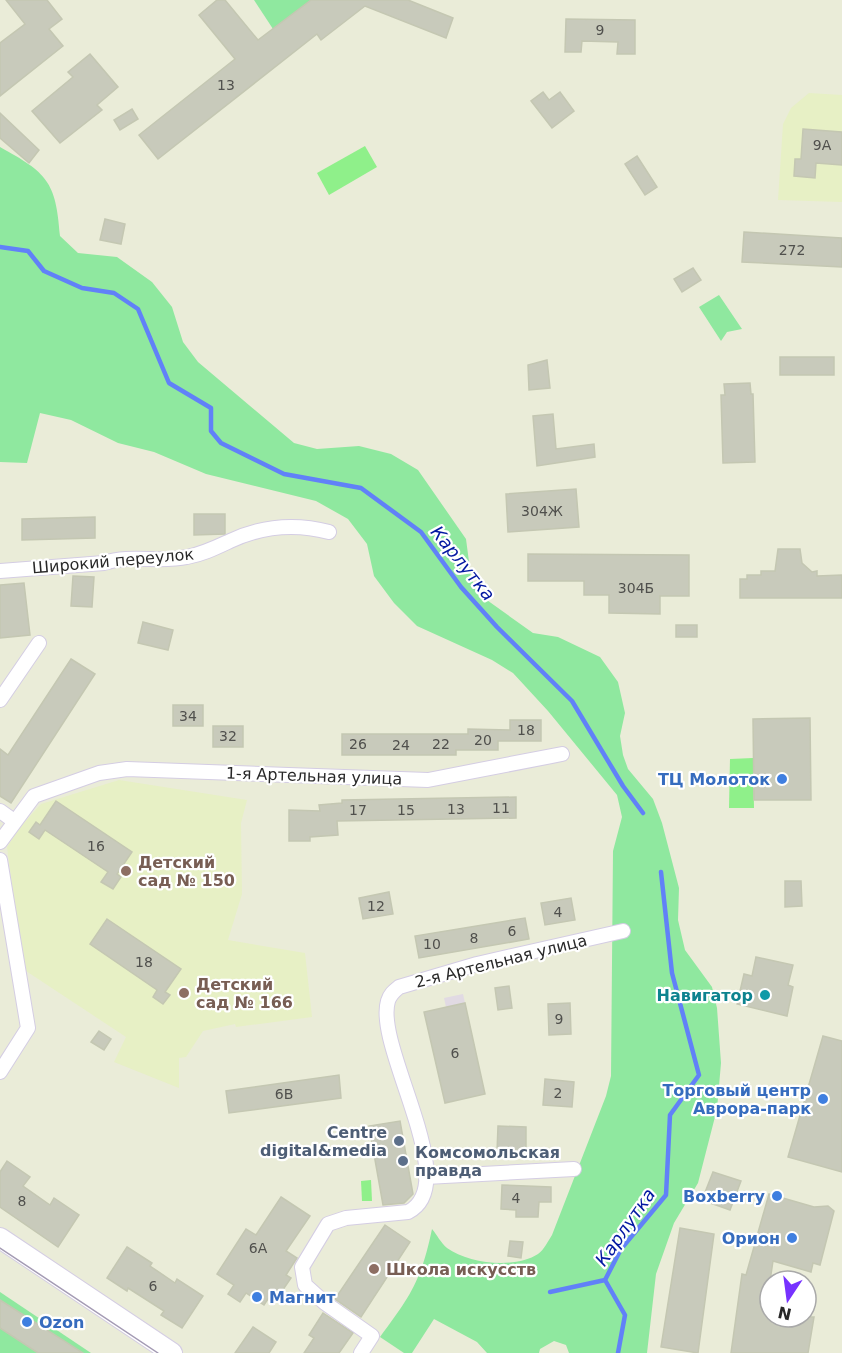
<svg xmlns="http://www.w3.org/2000/svg" width="842" height="1353" font-family="'DejaVu Sans',sans-serif">
  <style>
    .industrial { fill: #e1dae3 }
    .education { fill: #e7f0c5 }
    .green { fill: #8fe89f }
    .pitch { fill: #8ff08a }
    .lines { fill: none; stroke-linecap: round; stroke-linejoin: round }
    .stream { stroke: #6181f8; stroke-width: 4.5 }
    .building { fill: #c8cabb; stroke: #c4c7b2; stroke-width: 1.5 }
    .street-casing { stroke: #d4cde3; stroke-width: 16 }
    .secondary-casing { stroke: #d4cde3; stroke-width: 22 }
    .street { stroke: #fff; stroke-width: 14 }
    .secondary { stroke: #fff; stroke-width: 20 }
    .tram { stroke: #a49bb4; stroke-width: 1.5 }
    .shop-dot { fill: #3f7fe0; stroke: #fff; stroke-width: 2 }
    .education-dot { fill: #8d6e63; stroke: #fff; stroke-width: 2 }
    .culture-dot { fill: #0f9aa8; stroke: #fff; stroke-width: 2 }
    .service-dot { fill: #5c6f8a; stroke: #fff; stroke-width: 2 }
    .labels { text-anchor: middle; dominant-baseline: central; stroke-width: 4.5; stroke-linejoin: round; paint-order: stroke }
    .number-label { font-size: 14px; fill: #50504d }
    .street-label { font-size: 16px; fill: #282828; stroke: #fff }
    .shop-label { font-size: 16px; font-weight: bold; fill: #366cbe; stroke: #fff; text-anchor: end }
    .education-label { font-size: 16px; font-weight: bold; fill: #785e54; stroke: #fff; text-anchor: start }
    .culture-label { font-size: 16px; font-weight: bold; fill: #0d838f; stroke: #fff; text-anchor: end }
    .service-label { font-size: 16px; font-weight: bold; fill: #4e5e75; stroke: #fff; text-anchor: end }
    .water-label { font-size: 18px; font-style: italic; fill: #0318a1; stroke: #fff }
  </style>
  <rect width="100%" height="100%" fill="#eaecd8"/>
  <polygon class="industrial" points="463,994 465,1003 446,1007 444,998"/>
  <g class="education">
    <polygon points="809,93 842,95 842,202 778,200 783,124 791,108"/>
    <polygon points="119,780 247,800 241,823 242,894 228,940 305,953 312,1017 236,1027 235,1024 203,1031 186,1057 179,1058 179,1088 114,1062 126,1037 23,969 7,847 20,827 41,804"/>
  </g>
  <g class="green">
    <polygon points="254,0 311,0 273,29"/>
    <path d="M0,147c47,26 56,34 60,89l18,17 39,4 35,25 20,25 11,35 15,20 96,81 23,6 42,-3 32,8 27,16 48,69 5,38 6,16 56,40 25,4 42,20 18,25 7,31 -5,23 3,19 5,14 25,30 9,24 17,65 -1,32 7,30 27,37 5,21 4,55 -4,46 -19,74 -24,40 -18,51 -9,79h-78l-3,-8 -12,-4 -14,8 -1,4h-52l-10,-11 -43,-23 -22,34h-8l-24,-16c31,-42 41,-56 52,-108 5,6 9,14 15,19 22,16 68,21 91,6 6,-4 10,-13 14,-19l54,-139 5,-20 2,-225 9,-34 -5,-22 -69,-84 -35,-38 -21,-13 -75,-34 -23,-23 -20,-27 -7,-32 -19,-25 -32,-18 -110,-27 -52,-22 -36,-9 -47,-23 -31,-7 -13,50 -27,-1z"/>
    <polygon points="719,295 742,329 727,332 721,341 699,307"/>
    <polygon points="0,1292 91,1353 0,1353"/>
  </g>
  <g class="pitch">
    <polygon points="365,146 377,167 329,195 317,173"/>
    <polygon points="753,758 754,808 729,808 730,759"/>
    <polygon points="371,1180 372,1201 362,1201 361,1181"/>
  </g>
  <g class="lines">
    <g class="stream">
      <polyline points="0,247 28,251 44,271 82,288 114,293 138,309 169,383 211,408 211,431 221,443 284,474 361,488 421,532 461,587 497,627 572,701 623,786 643,813"/>
      <polyline points="550,1292 605,1280"/>
      <polyline points="618,1353 625,1315 605,1280 621,1249 666,1195 670,1115 699,1075 672,973 661,872"/>
    </g>
  </g>
  <g class="building">
    <polygon points="6,0 47,0 62,19 49,29 63,46 0,96 0,43 25,24"/>
    <polygon points="217,0 225,0 258,40 311,0 408,0 453,18 446,38 365,6 321,40 317,34 158,159 139,135 235,59 199,15"/>
    <polygon points="566,19 635,20 635,54 617,54 618,42 582,41 581,52 565,52"/>
    <polygon points="90,54 118,87 97,105 102,110 60,143 32,111 73,77 68,72"/>
    <polygon points="543,92 549,100 560,92 574,111 552,128 531,101"/>
    <polygon points="132,109 138,119 120,130 114,120"/>
    <polygon points="0,113 39,150 29,163 0,138"/>
    <polygon points="803,129 842,132 842,165 816,163 815,178 794,176 795,159 801,159"/>
    <polygon points="637,156 657,187 645,195 625,164"/>
    <polygon points="105,219 125,224 121,244 100,240"/>
    <polygon points="744,232 842,238 842,267 742,262"/>
    <polygon points="693,268 701,280 682,292 674,279"/>
    <rect x="780" y="357" width="54" height="18"/>
    <polygon points="547,360 550,388 529,390 528,365"/>
    <polygon points="750,383 751,394 753,394 755,462 723,463 721,395 725,395 724,384"/>
    <polygon points="553,414 556,449 594,444 595,457 537,466 533,416"/>
    <polygon points="576,489 579,527 508,532 506,494"/>
    <polygon points="194,514 225,514 225,534 194,535"/>
    <polygon points="95,517 95,538 22,540 22,519"/>
    <polygon points="778,549 800,549 802,563 812,572 817,571 817,576 842,575 842,598 740,598 740,579 747,579 747,575 761,575 761,571 775,571"/>
    <polygon points="528,554 689,555 689,596 660,596 660,614 609,613 609,595 584,595 584,581 528,581"/>
    <polygon points="73,576 94,577 92,607 71,606"/>
    <polygon points="24,583 30,635 0,638 0,585"/>
    <polygon points="143,622 173,630 168,650 138,643"/>
    <rect x="676" y="625" width="21" height="12"/>
    <polygon points="71,659 95,674 11,803 0,796 0,749 8,755"/>
    <rect x="173" y="705" width="30" height="21"/>
    <polygon points="810,718 811,800 754,800 753,719"/>
    <polygon points="510,720 541,720 541,741 498,741 498,750 456,750 456,755 342,755 342,734 468,734 468,729 510,730"/>
    <rect x="213" y="726" width="30" height="21"/>
    <polygon points="516,797 516,818 337,821 338,835 310,837 310,841 289,841 289,810 320,811 319,805 342,803 342,800"/>
    <polygon points="56,801 132,852 117,874 121,877 113,889 101,882 108,872 45,830 39,839 29,832 36,822 40,825"/>
    <polygon points="785,881 801,881 802,906 785,907"/>
    <polygon points="389,892 393,914 363,919 359,898"/>
    <polygon points="571,898 575,920 545,925 541,903"/>
    <polygon points="525,918 529,939 419,958 415,936"/>
    <polygon points="107,919 181,969 165,992 170,995 163,1004 153,997 157,990 90,944"/>
    <polygon points="756,957 793,965 788,985 793,987 787,1016 737,1004 744,974 752,976"/>
    <polygon points="509,986 512,1008 498,1010 495,988"/>
    <polygon points="465,1003 485,1094 445,1103 424,1012"/>
    <polygon points="570,1003 571,1034 549,1035 548,1004"/>
    <polygon points="99,1031 111,1039 104,1050 91,1042"/>
    <polygon points="823,1036 842,1041 842,1172 788,1157"/>
    <polygon points="339,1075 341,1098 229,1113 226,1091"/>
    <polygon points="545,1079 574,1082 572,1107 543,1105"/>
    <polygon points="400,1121 413,1194 404,1203 383,1205 369,1126"/>
    <polygon points="498,1126 526,1127 526,1152 497,1152"/>
    <polygon points="7,1161 30,1177 23,1186 50,1205 54,1198 79,1215 58,1247 0,1207 0,1172"/>
    <polygon points="713,1172 741,1181 730,1210 702,1200"/>
    <polygon points="502,1185 551,1187 551,1202 539,1202 538,1217 516,1217 516,1210 501,1209"/>
    <polygon points="769,1194 814,1207 828,1206 834,1211 820,1265 813,1263 811,1272 773,1261 770,1281 770,1317 814,1317 808,1353 731,1353 742,1274 746,1275"/>
    <polygon points="281,1197 310,1216 286,1251 297,1258 286,1275 291,1278 280,1294 274,1290 264,1305 246,1293 240,1302 228,1294 234,1285 217,1274 246,1229 256,1235"/>
    <polygon points="385,1225 410,1242 361,1317 335,1299"/>
    <polygon points="680,1228 714,1234 698,1353 661,1347"/>
    <polygon points="510,1241 523,1242 521,1258 508,1256"/>
    <polygon points="127,1247 152,1263 150,1266 175,1283 177,1279 203,1296 182,1328 161,1315 164,1311 128,1288 127,1291 107,1278"/>
    <polygon points="0,1300 83,1353 38,1353 0,1328"/>
    <polygon points="323,1313 353,1333 339,1353 304,1353 314,1338 309,1335"/>
    <polygon points="253,1327 276,1342 269,1353 235,1353"/>
  </g>
  <g class="lines">
    <g class="street-casing">
      <g id="street">
        <path d="M0,571l104,-8c27,-9 55,0 83,-6 16,-3 28,-9 43,-16 32,-15 65,-18 99,-9"/>
        <polyline points="0,700 39,643"/>
        <polyline points="0,811 14,821"/>
        <polyline points="0,842 34,796 99,773 127,769 428,780 562,754"/>
        <polyline points="0,860 28,1028 0,1072"/>
        <polyline points="426,1177 574,1169"/>
        <path d="M361,1353l11,-17 -47,-33 -20,-18 -3,-18 26,-43 18,-6 62,-6c56,-28 -34,-165 -20,-211 2,-7 6,-10 11,-14l78,-23 146,-33"/>
      </g>
    </g>
    <g class="secondary-casing">
      <polyline id="secondary" points="0,1238 172,1353"/>
    </g>
    <use href="#street" class="street"/>
    <use href="#secondary" class="secondary"/>
    <polyline class="tram" points="0,1248 158,1353"/>
  </g>
  <g class="shop-dot">
    <circle cx="782" cy="779" r="6"/>
    <circle cx="823" cy="1099" r="6"/>
    <circle cx="777" cy="1196" r="6"/>
    <circle cx="792" cy="1238" r="6"/>
    <circle cx="257" cy="1297" r="6"/>
    <circle cx="27" cy="1322" r="6"/>
  </g>
  <g class="education-dot">
    <circle cx="126" cy="871" r="6"/>
    <circle cx="184" cy="993" r="6"/>
    <circle cx="374" cy="1269" r="6"/>
  </g>
  <circle class="culture-dot" cx="765" cy="995" r="6"/>
  <g class="service-dot">
    <circle cx="399" cy="1141" r="6"/>
    <circle cx="403" cy="1161" r="6"/>
  </g>
  <g class="labels">
    <g class="number-label">
      <text x="600" y="30">9</text>
      <text x="226" y="85">13</text>
      <text x="822" y="145">9А</text>
      <text x="792" y="250">272</text>
      <text x="542" y="511">304Ж</text>
      <text x="636" y="588">304Б</text>
      <text x="188" y="716">34</text>
      <text x="526" y="730">18</text>
      <text x="228" y="736">32</text>
      <text x="483" y="740">20</text>
      <text x="358" y="744">26</text>
      <text x="441" y="744">22</text>
      <text x="401" y="745">24</text>
      <text x="501" y="808">11</text>
      <text x="456" y="809">13</text>
      <text x="358" y="810">17</text>
      <text x="406" y="810">15</text>
      <text x="96" y="846">16</text>
      <text x="376" y="906">12</text>
      <text x="558" y="912">4</text>
      <text x="512" y="931">6</text>
      <text x="474" y="938">8</text>
      <text x="432" y="944">10</text>
      <text x="144" y="962">18</text>
      <text x="559" y="1019">9</text>
      <text x="455" y="1053">6</text>
      <text x="558" y="1093">2</text>
      <text x="284" y="1094">6В</text>
      <text x="516" y="1198">4</text>
      <text x="22" y="1201">8</text>
      <text x="258" y="1248">6А</text>
      <text x="153" y="1286">6</text>
    </g>
    <g class="street-label">
      <text transform="translate(113 561) rotate(-5)">Широкий переулок</text>
      <text transform="translate(314 776) rotate(2)">1-я Артельная улица</text>
      <text transform="translate(501 961) rotate(-14)">2-я Артельная улица</text>
    </g>
    <g class="shop-label">
      <text x="770" y="779">ТЦ Молоток</text>
      <text x="811" y="1090">Торговый центр<tspan x="811" dy="18">Аврора-парк</tspan></text>
      <text x="765" y="1196">Boxberry</text>
      <text x="780" y="1238">Орион</text>
      <text x="269" y="1297" text-anchor="start">Магнит</text>
      <text x="39" y="1322" text-anchor="start">Ozon</text>
    </g>
    <g class="education-label">
      <text x="138" y="862">Детский<tspan x="138" dy="18">сад № 150</tspan></text>
      <text x="196" y="984">Детский<tspan x="196" dy="18">сад № 166</tspan></text>
      <text x="386" y="1269">Школа искусств</text>
    </g>
    <g class="culture-label">
      <text x="753" y="995">Навигатор</text>
    </g>
    <g class="service-label">
      <text x="387" y="1132">Centre<tspan x="387" dy="18">digital&amp;media</tspan></text>
      <text x="415" y="1152" text-anchor="start">Комсомольская<tspan x="415" dy="18">правда</tspan></text>
    </g>
    <g class="water-label">
      <text transform="translate(463 563) rotate(51)">Карлутка</text>
      <text transform="translate(625 1227) rotate(-55)">Карлутка</text>
    </g>
  </g>
  <g transform="translate(788 1299) rotate(193)"><circle r="28" fill="#ffffff" stroke="#a9a9a9" stroke-width="1.5"/>
  <path d="M0-4.5L10 22L0 15L-10 22Z" fill="#7732ff"/>
  <text y="-9" font-size="16" font-weight="bold" text-anchor="middle" fill="#282828">N</text>
  </g>
</svg>
